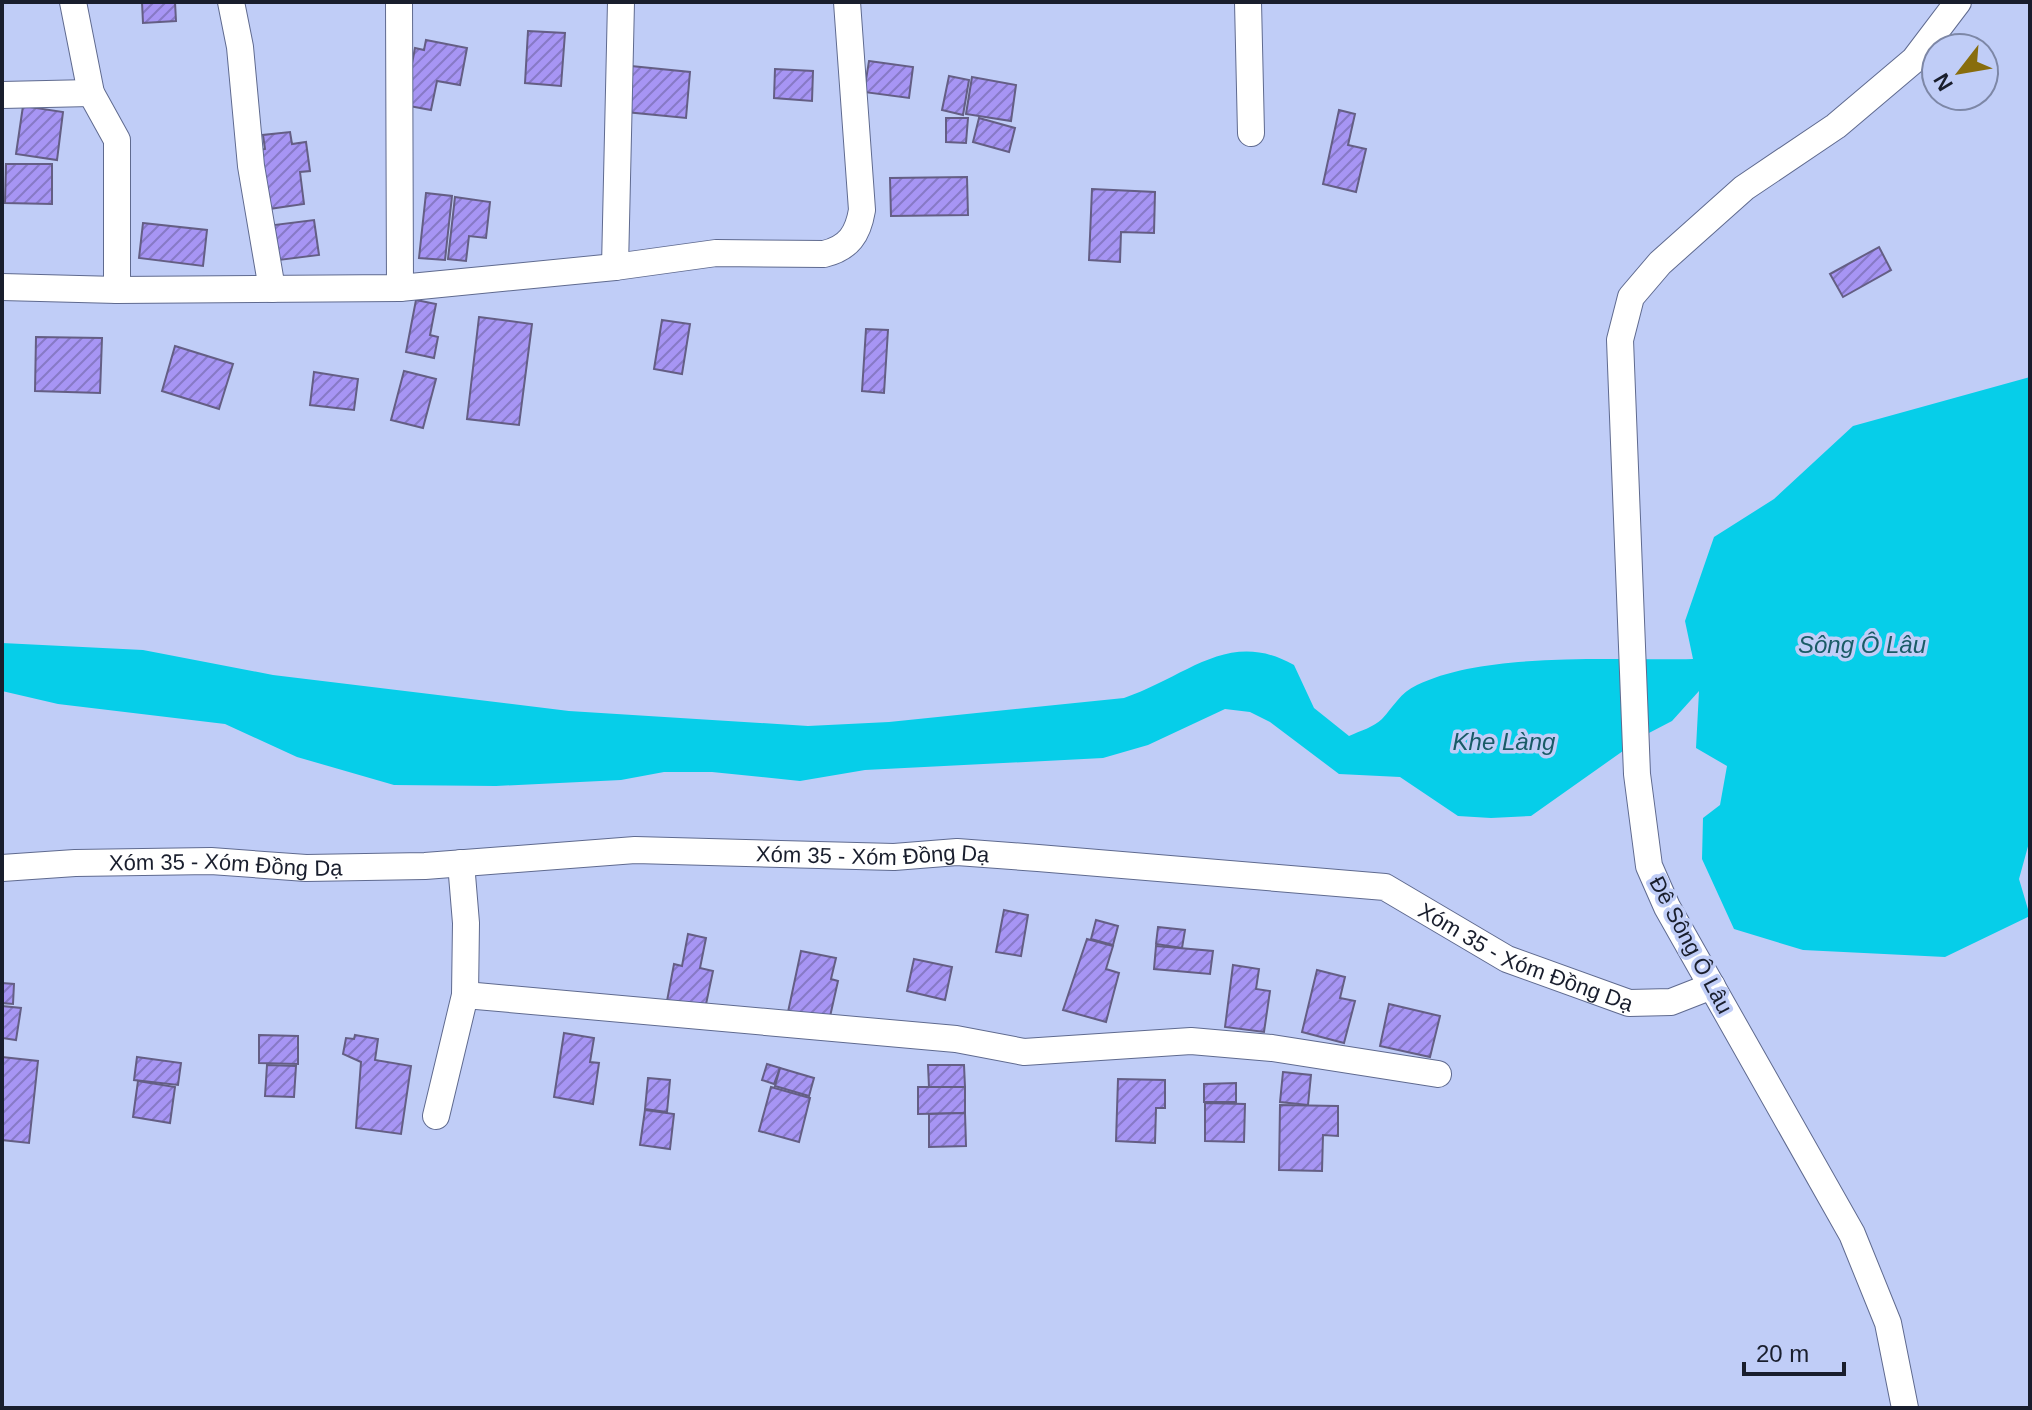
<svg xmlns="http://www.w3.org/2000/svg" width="2032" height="1410" font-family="Arial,sans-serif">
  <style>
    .water { fill: #06cee9 }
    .building { fill: url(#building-hatch); stroke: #645e84; stroke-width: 2 }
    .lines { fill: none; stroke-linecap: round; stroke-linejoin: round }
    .minor-casing { stroke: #5f6a8f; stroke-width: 28 }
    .minor { stroke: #fff; stroke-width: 26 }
    .labels { text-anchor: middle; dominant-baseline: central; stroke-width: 7; stroke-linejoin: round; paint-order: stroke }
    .street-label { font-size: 22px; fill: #191e2d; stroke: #c0cdf7 }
    .water-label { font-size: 24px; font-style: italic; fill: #195b66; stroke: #c0cdf7 }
  </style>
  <defs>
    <pattern id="building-hatch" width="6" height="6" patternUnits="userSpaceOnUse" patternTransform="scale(2)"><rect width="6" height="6" fill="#a795f4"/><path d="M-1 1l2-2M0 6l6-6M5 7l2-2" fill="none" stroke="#8779c6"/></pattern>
  </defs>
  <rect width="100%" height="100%" fill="#c0cdf7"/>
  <path class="water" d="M2030,377v462l-11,40 11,37 -85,41 -142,-7 -69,-21 -32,-70 1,-41 17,-13 7,-39 -31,-18 3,-57 -27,30 -25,13 -116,82 -40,2 -33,-2 -58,-39 -61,-3 -69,-52 -20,-10 -25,-3 -77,36 -45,13 -238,12 -65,11 -88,-9h-48l-43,8 -125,6 -102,-1 -97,-28 -72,-33 -167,-20 -56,-13v-48l141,7 130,25 296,36 239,15 81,-4 235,-24c63,-21 104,-70 170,-33l20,43 35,28c11,-5 25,-9 33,-17 12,-13 18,-26 35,-34 70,-34 197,-24 276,-26l-8,-38 29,-84 60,-38 79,-73z"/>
  <g class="building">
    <polygon points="142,2 175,2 176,21 143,23"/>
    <polygon points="528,31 565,33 561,86 525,83"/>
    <polygon points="426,40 467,48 460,85 437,81 431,110 404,105 415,48 424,50"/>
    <polygon points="869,61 913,67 909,98 864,92"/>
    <polygon points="631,66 690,72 686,118 626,112"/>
    <polygon points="775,69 813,71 812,101 774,98"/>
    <polygon points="949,76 969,80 963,115 942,110"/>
    <polygon points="972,77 1016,85 1011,121 966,114"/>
    <polygon points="23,106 63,112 57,160 16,154"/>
    <polygon points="1339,110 1355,114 1348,145 1366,149 1356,192 1323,184"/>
    <polygon points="946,118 968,118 966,143 946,142"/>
    <polygon points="979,118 1015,128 1009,152 973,142"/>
    <polygon points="290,132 292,144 306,142 310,171 300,172 304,204 262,210 254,151 265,149 263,135"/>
    <polygon points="6,164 52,164 52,204 5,203"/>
    <polygon points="967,177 968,215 891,216 890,178"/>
    <polygon points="1092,189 1155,192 1154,233 1121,232 1120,262 1089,260"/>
    <polygon points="426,193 452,196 445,260 419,258"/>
    <polygon points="455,197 490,202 486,238 469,236 466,261 448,259"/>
    <polygon points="314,220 319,255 279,260 274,225"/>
    <polygon points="143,223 207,230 203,266 139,258"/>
    <polygon points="1879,247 1891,270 1843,297 1830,274"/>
    <polygon points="416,300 436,304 430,335 438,337 434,358 406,352"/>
    <polygon points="479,317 532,324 519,425 467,419"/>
    <polygon points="662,320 690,324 682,374 654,369"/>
    <polygon points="866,329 888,330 884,393 862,391"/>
    <polygon points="36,337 102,338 100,393 35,391"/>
    <polygon points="175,346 233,364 219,409 162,391"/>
    <polygon points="404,371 436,379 423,428 391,420"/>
    <polygon points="314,372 358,379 354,410 310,405"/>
    <polygon points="1004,910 1028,915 1021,956 996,952"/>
    <polygon points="1096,920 1118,926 1113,945 1091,939"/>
    <polygon points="1158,927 1185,930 1182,948 1156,944"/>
    <polygon points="688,934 706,938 700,968 713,971 705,1009 667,1001 674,964 682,966"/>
    <polygon points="1087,939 1113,946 1106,969 1119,973 1106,1022 1063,1010"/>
    <polygon points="1156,946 1213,951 1210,974 1154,969"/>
    <polygon points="801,951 836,958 831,979 838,981 829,1021 788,1012"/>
    <polygon points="914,959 952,967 945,1000 907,991"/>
    <polygon points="1233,965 1259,969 1256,989 1270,991 1264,1032 1225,1027"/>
    <polygon points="1317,970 1345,977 1340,998 1355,1001 1344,1043 1302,1032"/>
    <polygon points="2,983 14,984 13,1004 2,1003"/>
    <polygon points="1389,1004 1440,1016 1430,1057 1380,1046"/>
    <polygon points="2,1006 21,1008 16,1040 2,1038"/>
    <polygon points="564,1033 594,1038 590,1062 599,1063 593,1104 554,1097"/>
    <polygon points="259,1035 298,1036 298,1064 259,1063"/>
    <polygon points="355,1035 378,1039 375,1060 411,1066 401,1134 356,1128 361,1062 343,1054 346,1038 354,1039"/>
    <polygon points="2,1057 38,1061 29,1143 2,1140"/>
    <polygon points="137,1057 181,1063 178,1085 134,1080"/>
    <polygon points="767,1064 780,1068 774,1084 762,1080"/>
    <polygon points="267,1065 296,1066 294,1097 265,1096"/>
    <polygon points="928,1065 964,1065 965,1087 929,1087"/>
    <polygon points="780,1068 814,1078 809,1096 775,1086"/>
    <polygon points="1283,1072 1311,1075 1308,1105 1280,1102"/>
    <polygon points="648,1078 670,1080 667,1112 645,1109"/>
    <polygon points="1118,1079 1165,1080 1165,1108 1156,1108 1155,1143 1116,1141"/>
    <polygon points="138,1081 175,1087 170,1123 133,1117"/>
    <polygon points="1236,1083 1236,1102 1204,1102 1204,1084"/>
    <polygon points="771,1087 810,1098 799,1142 759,1131"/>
    <polygon points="918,1087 965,1087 965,1113 918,1114"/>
    <polygon points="1205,1103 1245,1104 1244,1142 1205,1141"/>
    <polygon points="1280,1105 1338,1106 1338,1136 1323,1135 1322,1171 1279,1170"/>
    <polygon points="645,1110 674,1114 670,1149 640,1145"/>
    <polygon points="965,1113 966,1146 929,1147 929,1114"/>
  </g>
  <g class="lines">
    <g class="minor-casing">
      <g id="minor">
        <polyline points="73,2 91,93 117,140 117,290"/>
        <polyline points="231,2 240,47 251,166 272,289"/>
        <polyline points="399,2 400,288"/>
        <polyline points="1248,2 1251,133"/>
        <polyline points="2,95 91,93"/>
        <polyline points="615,267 621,2"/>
        <path d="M2,287l115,3 283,-2 215,-21 101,-14 108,1c25,-6 34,-20 38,-44l-15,-208"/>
        <path id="s1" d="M2,868l73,-5 136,-2 95,7 119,-2 210,-16 259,7 63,-5 81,6 347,29 122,72 122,44 42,-1 41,-16"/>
        <polyline points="465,995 956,1039 1024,1052 1191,1041 1272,1048 1438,1074"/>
        <polyline points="436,1116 465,995 466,923 461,863"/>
        <polyline points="1905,1408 1888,1323 1852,1234 1667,907 1649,866 1637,774 1620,340 1631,297 1660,263 1744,188 1836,126 1914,60 1958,2"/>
      </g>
    </g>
    <use href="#minor" class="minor"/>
  </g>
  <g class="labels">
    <g class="street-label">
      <text stroke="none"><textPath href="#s1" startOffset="872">Xóm 35 - Xóm Đồng Dạ</textPath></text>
      <text stroke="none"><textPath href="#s1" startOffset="224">Xóm 35 - Xóm Đồng Dạ</textPath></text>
      <text transform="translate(1691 945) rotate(62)">Đê Sông Ô Lâu</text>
      <text stroke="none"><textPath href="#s1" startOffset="1544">Xóm 35 - Xóm Đồng Dạ</textPath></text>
    </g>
    <g class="water-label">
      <text x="1862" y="644">Sông Ô Lâu</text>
      <text x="1504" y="741">Khe Làng</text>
    </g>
  </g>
  <rect width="2032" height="1410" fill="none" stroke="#191e2d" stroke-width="8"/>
  <g transform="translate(1960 72) rotate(239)"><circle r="38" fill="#c0cdf7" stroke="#7d87a6" stroke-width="2"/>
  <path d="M0-6L14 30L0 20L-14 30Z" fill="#886d0d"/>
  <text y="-12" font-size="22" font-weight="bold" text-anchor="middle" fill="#191e2d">N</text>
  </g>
  <path d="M1744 1362v12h100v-12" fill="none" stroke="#191e2d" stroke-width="4"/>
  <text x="1756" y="1362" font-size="24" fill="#191e2d" stroke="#c0cdf7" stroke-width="6" paint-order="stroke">20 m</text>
</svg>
